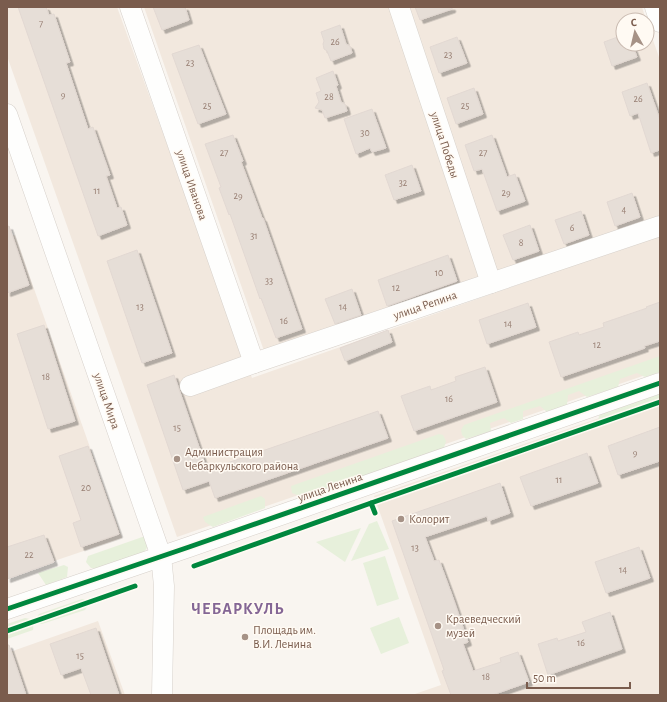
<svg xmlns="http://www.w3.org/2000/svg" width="667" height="702" font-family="'Alegreya Sans',sans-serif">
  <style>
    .residential { fill: #f2e8de }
    .green { fill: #e7f0db }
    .building { fill: #e6ded7; stroke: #e2d8d2; filter: url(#shadow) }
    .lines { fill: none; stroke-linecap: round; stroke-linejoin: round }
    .minor-casing { stroke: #d7d1cb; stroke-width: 21 }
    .minor { stroke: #fefefd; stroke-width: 20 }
    .cycleway-casing { stroke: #fffaf3; stroke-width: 8 }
    .cycleway { stroke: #00873e; stroke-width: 5 }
    .poi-dot { fill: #a69286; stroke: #fffaf3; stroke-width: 1.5 }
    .labels { text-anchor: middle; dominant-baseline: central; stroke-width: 3; stroke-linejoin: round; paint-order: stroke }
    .number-label { font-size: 10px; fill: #977e72 }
    .street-label { font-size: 12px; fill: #7a5c4d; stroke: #fffaf3 }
    .poi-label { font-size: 12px; fill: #7a5c4d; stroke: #fffaf3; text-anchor: start }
    .district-label { font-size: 16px; font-weight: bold; letter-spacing: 1px; fill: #846695; stroke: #fffaf3 }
  </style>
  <defs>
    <filter id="shadow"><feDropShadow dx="3.5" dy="3.5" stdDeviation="0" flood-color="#0004"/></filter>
  </defs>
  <rect width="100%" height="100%" fill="#f9f5f0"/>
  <g class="residential">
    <polygon points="7,7 117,7 252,378 660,235 660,370 177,537 7,56"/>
    <polygon points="144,7 642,7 646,20 623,20 623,44 647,44 647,23 660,60 660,216 264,351"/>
    <polygon points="15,235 122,538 7,577 7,238"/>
    <polygon points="660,397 660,695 412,695 441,685 374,496"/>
    <polygon points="98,621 125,695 7,695 7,653"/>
  </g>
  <g class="green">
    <polygon points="660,356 660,372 645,377 637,373 620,379 618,387 587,397 579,391 568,395 567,405 547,412 540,406 523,411 523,419 511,423 504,418 490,423 491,431 466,439 462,435 461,430 464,425"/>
    <polygon points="660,392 660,405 603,425 598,420 600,413"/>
    <polygon points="439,434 443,435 446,441 444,448 302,497 292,493 291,486"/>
    <polygon points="261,496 265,499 265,508 213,527 205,522 203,517"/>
    <polygon points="377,521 389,549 351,561 369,524"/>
    <polygon points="361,528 345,562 316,542"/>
    <polygon points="148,535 149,545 144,552 99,569 91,568 86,562 88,556"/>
    <polygon points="385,556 399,599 377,606 363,563"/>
    <polygon points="64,565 68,567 67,577 46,585 38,573"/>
    <polygon points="82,599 86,600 88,605 85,610 42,624 38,624 36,618 39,614"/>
    <polygon points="399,617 409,643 381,654 370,628"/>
    <path d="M25,618l5,1c2,3 4,7 3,11l-26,9v-15z"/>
  </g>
  <g class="building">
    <polygon points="18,7 46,7 49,15 54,14 70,62 66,63 88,129 93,127 110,175 106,176 117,208 121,207 127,225 98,236"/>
    <polygon points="153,7 185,7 189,20 162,30"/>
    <polygon points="415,7 452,7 452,9 420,20"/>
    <polygon points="340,25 346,44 350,46 352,53 331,61 327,51 324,49 323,44 324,41 321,32"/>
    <polygon points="623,35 623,44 632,44 637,57 612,66 604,42"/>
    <polygon points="457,37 467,63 439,73 430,47"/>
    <polygon points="199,45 226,114 198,124 172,54"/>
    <polygon points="333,71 338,85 336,86 341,102 345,104 347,111 325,118 322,110 315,108 319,102 316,93 321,91 316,78"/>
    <polygon points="647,83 660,120 660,150 651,153 638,113 630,116 622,92"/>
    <polygon points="474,88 483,114 456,124 447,98"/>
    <polygon points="372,109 386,148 372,152 370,148 356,154 344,119"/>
    <polygon points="233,135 243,161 241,162 262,218 263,218 302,329 276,338 261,298 260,299 230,214 229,215 219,188 221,187 205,144"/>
    <polygon points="492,135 507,177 515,174 525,201 497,211 482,169 474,171 465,145"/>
    <polygon points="412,165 421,191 394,200 385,175"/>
    <polygon points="632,193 640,217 615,226 607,202"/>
    <polygon points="581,211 589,235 564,244 555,220"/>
    <polygon points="530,225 539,251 513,260 503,235"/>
    <polygon points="9,226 29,285 7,293 7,227"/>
    <polygon points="137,250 172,353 142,363 107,261"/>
    <polygon points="448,255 457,281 387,306 378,280"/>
    <polygon points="352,289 361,315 335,324 325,299"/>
    <polygon points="660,302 660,341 644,346 645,348 561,377 549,342 578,332 579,335 604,327 603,323 647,308 646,307"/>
    <polygon points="528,303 536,327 487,344 479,320"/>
    <polygon points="44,325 75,421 48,429 17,334"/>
    <polygon points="388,330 392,342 345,361 340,348"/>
    <polygon points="485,367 497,402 414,431 401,396 430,386 431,390 456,381 455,377"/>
    <polygon points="174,375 207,470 378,411 388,438 215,498 209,481 183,490 147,385"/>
    <polygon points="660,427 660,461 618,475 608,446"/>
    <polygon points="88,446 119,534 81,547 73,523 81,520 59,456"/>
    <polygon points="587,453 598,483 531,506 520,477"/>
    <polygon points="500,483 510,513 488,521 487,516 425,537 434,561 439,560 453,598 468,642 463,644 473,671 501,662 500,658 518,652 529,682 492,695 451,695 442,671 444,670 392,521"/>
    <polygon points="44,535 54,562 7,579 7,547"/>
    <polygon points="639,547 650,578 606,593 595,562"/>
    <polygon points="610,612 622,649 548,675 538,644 557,638 558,641 586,632 582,622"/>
    <polygon points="96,628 119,695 91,695 81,668 61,675 50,644"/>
    <polygon points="7,645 9,645 26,695 7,695"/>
  </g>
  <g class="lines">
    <g class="minor-casing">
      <g id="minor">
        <polyline points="130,7 254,363"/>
        <polyline points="399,7 491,283"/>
        <polyline points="655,7 660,22"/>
        <polyline points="7,114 161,556 164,586 162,695"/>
        <polyline points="190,386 254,363 660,226"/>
        <polyline points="7,609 189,547 660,383"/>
      </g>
    </g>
    <use href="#minor" class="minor"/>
    <g class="cycleway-casing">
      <g id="cycleway">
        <polyline points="371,503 660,402"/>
        <polyline points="194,566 371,503 375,513"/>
        <polyline points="7,609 189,547 660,383"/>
        <polyline points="7,631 135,586"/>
      </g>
    </g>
    <use href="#cycleway" class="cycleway"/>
  </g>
  <g class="poi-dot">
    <circle cx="177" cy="459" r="4"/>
    <circle cx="401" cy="519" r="4"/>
    <circle cx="438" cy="626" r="4"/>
    <circle cx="245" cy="637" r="4"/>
  </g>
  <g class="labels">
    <g class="number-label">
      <text x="41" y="24">7</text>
      <text x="335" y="42">26</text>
      <text x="448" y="55">23</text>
      <text x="190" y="63">23</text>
      <text x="63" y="95">9</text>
      <text x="329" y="97">28</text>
      <text x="638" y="99">26</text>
      <text x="207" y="106">25</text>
      <text x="465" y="106">25</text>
      <text x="365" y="133">30</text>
      <text x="224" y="153">27</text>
      <text x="483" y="153">27</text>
      <text x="403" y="183">32</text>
      <text x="97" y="191">11</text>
      <text x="506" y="193">29</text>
      <text x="238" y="196">29</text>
      <text x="624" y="210">4</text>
      <text x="572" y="228">6</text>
      <text x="254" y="236">31</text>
      <text x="521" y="243">8</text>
      <text x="439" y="273">10</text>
      <text x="269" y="281">33</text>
      <text x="396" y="288">12</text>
      <text x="140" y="307">13</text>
      <text x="343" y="307">14</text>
      <text x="284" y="321">16</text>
      <text x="508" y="324">14</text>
      <text x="597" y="345">12</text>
      <text x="46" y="377">18</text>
      <text x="449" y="399">16</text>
      <text x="177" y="428">15</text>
      <text x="635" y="453">9</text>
      <text x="559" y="480">11</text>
      <text x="86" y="488">20</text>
      <text x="415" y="548">13</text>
      <text x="29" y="555">22</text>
      <text x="623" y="570">14</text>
      <text x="581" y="643">16</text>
      <text x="80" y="656">15</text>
      <text x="486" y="677">18</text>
    </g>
    <g class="street-label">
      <text transform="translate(445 145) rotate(72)">улица Победы</text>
      <text transform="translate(192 185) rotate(71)">улица Иванова</text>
      <text transform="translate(425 305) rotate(-19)">улица Репина</text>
      <text transform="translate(107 401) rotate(71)">улица Мира</text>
      <text transform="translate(330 487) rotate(-19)">улица Ленина</text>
    </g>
    <g class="poi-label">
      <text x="185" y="452">Администрация<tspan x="185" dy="14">Чебаркульского района</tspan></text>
      <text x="409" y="519">Колорит</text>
      <text x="446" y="619">Краеведческий<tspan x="446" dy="14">музей</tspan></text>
      <text x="253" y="630">Площадь им.<tspan x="253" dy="14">В.И. Ленина</tspan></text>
    </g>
    <g class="district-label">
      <text x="238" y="609">ЧЕБАРКУЛЬ</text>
    </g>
  </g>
  <rect width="667" height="702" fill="none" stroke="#7a5c4d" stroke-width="16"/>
  <g transform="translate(635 32) rotate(352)"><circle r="19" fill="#fffaf3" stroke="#cabbb1"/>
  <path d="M0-3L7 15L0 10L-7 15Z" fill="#a69286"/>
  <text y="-6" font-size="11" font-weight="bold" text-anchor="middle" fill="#7a5c4d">С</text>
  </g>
  <path d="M527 682v6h103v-6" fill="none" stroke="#7a5c4d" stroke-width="2"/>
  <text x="533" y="682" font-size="12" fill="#7a5c4d" stroke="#fffaf3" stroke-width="3" paint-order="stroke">50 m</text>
</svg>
